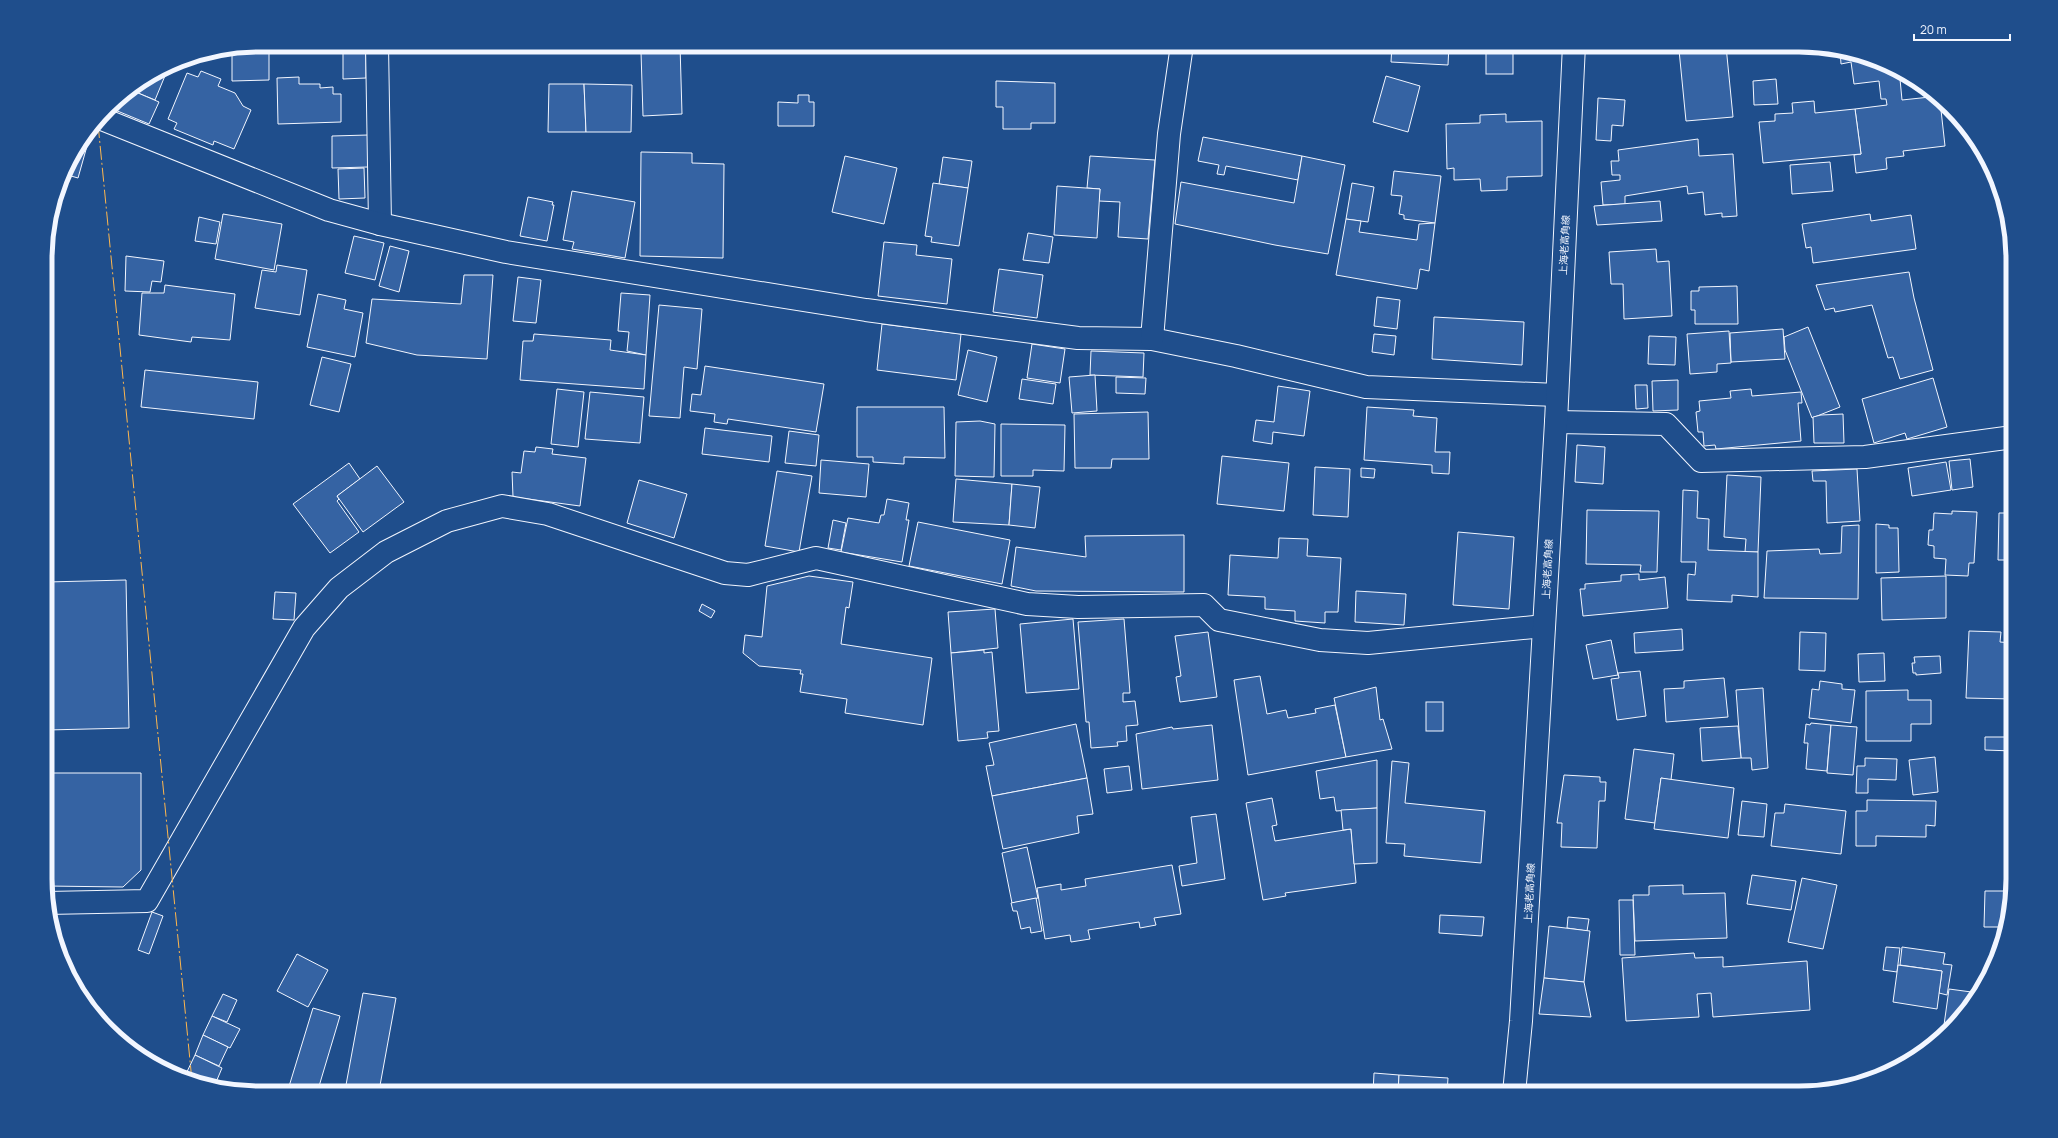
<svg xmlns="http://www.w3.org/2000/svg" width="2058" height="1138" font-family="Manrope,'Noto Sans JP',sans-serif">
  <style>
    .building { fill: #3563a3; stroke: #f2f6ff }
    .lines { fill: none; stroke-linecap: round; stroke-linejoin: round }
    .minor-casing { stroke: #f2f6ff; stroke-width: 24 }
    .secondary-casing { stroke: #f2f6ff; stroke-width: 24 }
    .minor { stroke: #1f4e8c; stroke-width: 22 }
    .secondary { stroke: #1f4e8c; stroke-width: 22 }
    .power { stroke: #ffb74d; stroke-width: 1; stroke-dasharray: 14 3 2 3; stroke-linecap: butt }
    .labels { text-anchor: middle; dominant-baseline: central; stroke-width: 3; stroke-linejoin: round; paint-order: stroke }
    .street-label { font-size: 10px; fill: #f2f6ff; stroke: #1f4e8c }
    .rim { fill: none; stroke: #f2f6ff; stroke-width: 5 }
  </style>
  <rect width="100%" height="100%" fill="#1f4e8c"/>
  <g class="building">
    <polygon points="259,45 269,45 269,80 232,81 232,52 229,51"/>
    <polygon points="616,45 680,45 682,114 643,116 641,52 617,53"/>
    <polygon points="1392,45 1449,45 1448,65 1391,62"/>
    <rect x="1486" y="46" width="27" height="28"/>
    <polygon points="1726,46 1733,117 1686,121 1679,50"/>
    <polygon points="1840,50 1855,52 1906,74 1912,78 1900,79 1902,100 1930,97 1930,90 1940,98 1943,101 1940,101 1945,146 1903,151 1904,156 1886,158 1887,169 1856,173 1854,155 1861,154 1855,109 1887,105 1886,99 1881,99 1879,81 1854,84 1851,62 1841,64"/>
    <polygon points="343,53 366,53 366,78 343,79"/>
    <polygon points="169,66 155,100 131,90"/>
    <polygon points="201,71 221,79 218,86 235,93 243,106 251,110 234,149 214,141 213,145 174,129 177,123 168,119 187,73 198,77"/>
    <polygon points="1386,76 1420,86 1408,132 1373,122"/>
    <polygon points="299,77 299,84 320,84 320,88 333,87 333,94 341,94 341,122 278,124 277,78"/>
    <polygon points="1776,79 1778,104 1754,105 1753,81"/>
    <polygon points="996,81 1055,83 1055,123 1031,123 1031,129 1003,129 1003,107 996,107"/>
    <polygon points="549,84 584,84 586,132 548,132"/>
    <polygon points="584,84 632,85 631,132 586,132"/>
    <polygon points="131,90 159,102 149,124 115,110 121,96"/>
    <polygon points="798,95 809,95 809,102 814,102 814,126 778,126 778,102 798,103"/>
    <polygon points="119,98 113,109 110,108 118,98"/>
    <polygon points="1598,98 1625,100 1623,126 1612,125 1611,141 1596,140"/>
    <polygon points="1814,101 1815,113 1855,109 1861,154 1763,163 1759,122 1775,121 1775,114 1793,113 1792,103"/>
    <polygon points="1506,114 1506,122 1542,121 1542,176 1507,177 1507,190 1481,191 1480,179 1454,180 1454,168 1447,169 1446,124 1480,123 1480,115"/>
    <polygon points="368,135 368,167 332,168 332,136"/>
    <polygon points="1203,137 1302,156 1298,180 1226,166 1224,175 1217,174 1219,165 1198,161"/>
    <polygon points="1698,139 1699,156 1733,154 1737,216 1722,217 1722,213 1705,215 1703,192 1688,194 1687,186 1625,196 1625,204 1603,205 1601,182 1620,180 1620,175 1612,175 1611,161 1619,161 1618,150"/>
    <polygon points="82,145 87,146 78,178 64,174 67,164"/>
    <polygon points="641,152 692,153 692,163 724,164 723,258 640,256"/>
    <polygon points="845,156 897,168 884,224 832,212"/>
    <polygon points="1090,156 1155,160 1148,239 1118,237 1120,202 1099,201 1100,189 1087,188"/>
    <polygon points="1302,156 1345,165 1328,254 1275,245 1175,224 1181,182 1294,203"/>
    <polygon points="943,157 972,161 968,188 939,184"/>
    <polygon points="1830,162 1833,191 1792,194 1790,165"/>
    <polygon points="364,168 365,198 339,199 338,169"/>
    <polygon points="1394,171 1441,176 1435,223 1404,219 1404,215 1399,214 1402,196 1391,195"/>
    <polygon points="933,183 968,188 959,246 931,242 932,237 925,236"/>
    <polygon points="1352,183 1374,187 1368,222 1346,219"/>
    <polygon points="1057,186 1100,189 1097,238 1054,235"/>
    <polygon points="572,191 635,202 625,258 572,249 574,242 563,240"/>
    <polygon points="528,197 553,202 552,205 554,205 547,241 520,236"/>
    <polygon points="1660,201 1662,221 1597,225 1594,206"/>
    <polygon points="223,214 282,224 274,270 215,259"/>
    <polygon points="1870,214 1871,221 1911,215 1916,249 1813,263 1811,247 1806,248 1802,224"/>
    <polygon points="199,217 220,222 216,244 195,241"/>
    <polygon points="1346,219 1361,221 1359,232 1417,240 1419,224 1435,223 1429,271 1420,269 1417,289 1336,275"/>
    <polygon points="1028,233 1053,237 1049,263 1023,260"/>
    <polygon points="2008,233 2010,233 2013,251 2011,251"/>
    <polygon points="354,236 384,243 375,280 345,273"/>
    <polygon points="884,242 917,245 916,255 952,259 947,304 878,296"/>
    <polygon points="390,246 409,251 399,292 379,286"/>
    <polygon points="1656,249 1657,262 1669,261 1672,316 1624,319 1623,284 1611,284 1609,252"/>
    <polygon points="126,256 164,261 161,282 152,281 150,292 125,291"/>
    <polygon points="277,265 307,270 300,315 255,308 262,270 276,272"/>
    <polygon points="999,269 1043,275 1037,318 993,312"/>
    <polygon points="1909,272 1914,298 1933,370 1900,379 1893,357 1888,358 1872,305 1835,312 1834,308 1825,310 1816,285"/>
    <polygon points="464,275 493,275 487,359 417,355 366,343 372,299 461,304"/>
    <polygon points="518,277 541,280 536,323 513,321"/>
    <polygon points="165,285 235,294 230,340 192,337 191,342 139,335 142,293 164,293"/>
    <polygon points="1737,286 1738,324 1695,324 1695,310 1691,310 1691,291 1699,291 1699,287"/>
    <polygon points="621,293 650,295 646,355 627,351 629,332 618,331"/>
    <polygon points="318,294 346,300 344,309 363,313 355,357 307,347"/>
    <polygon points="1377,297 1400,300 1397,329 1374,326"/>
    <polygon points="659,305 702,309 697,369 684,367 680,418 649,416"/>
    <polygon points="1434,317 1524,322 1522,365 1432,359"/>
    <polygon points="882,324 961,334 956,380 877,370"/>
    <polygon points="1808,327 1840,407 1812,418 1785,350 1784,337"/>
    <polygon points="1783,329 1785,359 1731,362 1730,333"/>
    <polygon points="1729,331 1731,363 1717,364 1717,372 1690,374 1687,334"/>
    <polygon points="534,334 611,340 610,350 646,355 644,389 520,380 523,341 533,341"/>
    <polygon points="1374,334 1396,336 1394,355 1372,352"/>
    <polygon points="1649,336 1676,337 1675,365 1648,364"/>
    <polygon points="1032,344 1065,349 1060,383 1027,378"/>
    <polygon points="968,350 997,357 987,402 958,395"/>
    <polygon points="1091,351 1144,353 1143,377 1090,375"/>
    <polygon points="322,357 351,364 339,412 310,405"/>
    <polygon points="705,366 824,384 816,432 728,419 727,424 714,422 715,414 690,411 692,394 701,395"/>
    <polygon points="145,370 258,382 254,419 141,407"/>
    <polygon points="1095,375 1097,411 1072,413 1069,377"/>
    <polygon points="1116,377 1146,378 1145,394 1116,393"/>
    <polygon points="1933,378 1947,427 1907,439 1905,433 1874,443 1862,399"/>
    <polygon points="1022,379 1056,384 1053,404 1019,399"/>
    <polygon points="1678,380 1678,410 1653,411 1652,381"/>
    <polygon points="1635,385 1647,385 1648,408 1636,409"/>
    <polygon points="1278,386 1310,391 1304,436 1273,432 1272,444 1253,441 1256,420 1274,422"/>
    <polygon points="557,389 584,392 578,447 551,444"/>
    <polygon points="1751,389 1752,396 1801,392 1802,403 1798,403 1801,441 1716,449 1715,445 1704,446 1703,432 1698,432 1696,412 1700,411 1699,401 1731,398 1730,391"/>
    <polygon points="590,392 644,397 640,443 585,439"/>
    <polygon points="857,407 944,407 945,458 904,457 904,464 873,462 873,457 857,457"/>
    <polygon points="1367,407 1414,410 1413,416 1437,418 1435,452 1450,452 1449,474 1432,473 1432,465 1364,460"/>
    <polygon points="1148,412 1149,459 1112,459 1111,468 1075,468 1074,414"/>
    <polygon points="1843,414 1844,443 1814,443 1813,417 1821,415"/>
    <polygon points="980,421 995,424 994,477 955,476 956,422"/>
    <polygon points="1001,424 1065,425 1064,471 1033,470 1033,476 1001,476"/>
    <polygon points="705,428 772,436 769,462 702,454"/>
    <polygon points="789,431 819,435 816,466 785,463"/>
    <polygon points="1577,445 1605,447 1603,484 1575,482"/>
    <polygon points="536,447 553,449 552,454 586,458 580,506 513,497 512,472 521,473 524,451 535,452"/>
    <polygon points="1222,456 1289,463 1284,511 1217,504"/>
    <polygon points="1970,459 1973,487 1952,490 1949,461"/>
    <polygon points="821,460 869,464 866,497 819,493"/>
    <polygon points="1946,462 1951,490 1912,496 1908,468"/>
    <polygon points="349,463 360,479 337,496 339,499 337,501 359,532 330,553 293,504"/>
    <polygon points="377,466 404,502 363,532 337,496"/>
    <polygon points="1315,467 1350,469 1348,517 1313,515"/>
    <polygon points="1361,468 1375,469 1374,478 1361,477"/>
    <polygon points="1857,469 1860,521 1827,523 1826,481 1813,481 1812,471"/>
    <polygon points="777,471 812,476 799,552 765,546"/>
    <polygon points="1727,475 1761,477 1758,552 1745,552 1746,539 1724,537"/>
    <polygon points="956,479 1012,484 1009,525 953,522"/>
    <polygon points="639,480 687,494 674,538 627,523"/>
    <polygon points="1012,484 1040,487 1035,528 1009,525"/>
    <polygon points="1683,490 1698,491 1697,518 1709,519 1708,550 1758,552 1758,597 1732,595 1732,602 1687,600 1688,574 1695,575 1696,562 1681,562"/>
    <polygon points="887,499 909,503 906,520 909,520 902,562 841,552 848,518 879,523 881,515 884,515"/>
    <polygon points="1587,510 1659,511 1657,572 1640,572 1641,565 1586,564"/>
    <polygon points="1952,511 1977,512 1974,563 1969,563 1968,576 1945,575 1946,559 1934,558 1934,546 1928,545 1929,530 1933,530 1934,513 1952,514"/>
    <polygon points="1999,513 2013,513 2013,560 1998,560"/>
    <polygon points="833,520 846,523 841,550 828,548"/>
    <polygon points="918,522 1010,540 1002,584 909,566"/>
    <polygon points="1876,524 1889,525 1889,528 1898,528 1899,572 1876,573"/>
    <polygon points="1859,525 1858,599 1764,598 1767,551 1819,549 1820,554 1841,553 1842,526"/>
    <polygon points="1458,532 1514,537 1509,609 1453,605"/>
    <polygon points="1184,535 1184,592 1036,591 1011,586 1016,547 1086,557 1085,536"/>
    <polygon points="1279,538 1308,539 1307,556 1341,558 1338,612 1325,612 1325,623 1295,621 1295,611 1265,609 1265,597 1228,595 1230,555 1278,558"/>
    <polygon points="1639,574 1639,580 1665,577 1668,608 1583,616 1580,589 1585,589 1585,584 1621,581 1621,575"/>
    <polygon points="809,576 853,582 849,608 846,607 841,644 932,658 923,725 845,713 847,699 800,692 803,674 800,674 801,670 759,666 743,653 745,635 762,637 767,586"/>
    <polygon points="1946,576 1946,618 1882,620 1881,578"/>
    <polygon points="126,580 129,728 47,730 47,582"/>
    <polygon points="1356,591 1406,594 1404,625 1355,622"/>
    <polygon points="275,592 296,593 294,620 273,619"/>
    <polygon points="702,604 715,611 711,618 699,611"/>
    <polygon points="995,609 998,648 951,653 948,612"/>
    <polygon points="1073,619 1079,689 1026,693 1020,624"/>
    <polygon points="1124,619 1130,693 1123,693 1123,702 1135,701 1138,725 1126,726 1127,741 1117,742 1118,746 1091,748 1089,722 1086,722 1078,622"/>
    <polygon points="1682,629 1683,650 1635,653 1634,633"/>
    <polygon points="1969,631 2001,632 2000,642 2013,643 2013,699 1966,698"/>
    <polygon points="1208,632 1217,697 1180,702 1176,677 1181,676 1175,636"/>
    <polygon points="1800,632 1826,633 1825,671 1799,670"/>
    <polygon points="1611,640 1618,675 1593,679 1586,645"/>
    <polygon points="984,650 984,653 992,652 999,731 987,732 988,738 958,741 951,653"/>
    <polygon points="1884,653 1885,681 1859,682 1858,654"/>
    <polygon points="1940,656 1941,673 1916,675 1916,673 1913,673 1912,663 1915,663 1914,657"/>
    <polygon points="1640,671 1646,716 1617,720 1611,679 1619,678 1618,673"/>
    <polygon points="1260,676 1267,714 1286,710 1288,718 1316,713 1315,709 1335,705 1346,757 1248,775 1234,680"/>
    <polygon points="1724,678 1728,717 1666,722 1664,689 1684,688 1684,681"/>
    <polygon points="1820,681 1842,684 1842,689 1855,690 1851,723 1809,718 1812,689 1819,690"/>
    <polygon points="1376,687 1380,720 1383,719 1392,749 1346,757 1334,698"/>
    <polygon points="1763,688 1768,768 1752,770 1751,758 1741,758 1736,690"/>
    <polygon points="1908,690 1908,700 1931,700 1931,724 1911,724 1911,741 1866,741 1866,691"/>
    <rect x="1426" y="702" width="17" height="29"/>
    <polygon points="1811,723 1831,725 1827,771 1806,769 1808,743 1804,743 1806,724 1810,725"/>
    <polygon points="1076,724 1087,778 992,796 986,766 994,765 989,743"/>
    <polygon points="1212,725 1218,780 1142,789 1136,734 1172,727 1173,729"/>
    <polygon points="1831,725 1857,727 1853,775 1827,773"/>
    <polygon points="1738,726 1741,758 1702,761 1700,728"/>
    <polygon points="1985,737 2013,737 2013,751 1985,750"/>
    <polygon points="1634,749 1674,754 1671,780 1661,778 1655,823 1625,819"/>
    <polygon points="1935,757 1938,792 1913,795 1909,760"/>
    <polygon points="1865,758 1897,759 1896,780 1868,779 1868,793 1856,793 1857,766 1865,766"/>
    <polygon points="1377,760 1377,808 1336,811 1334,797 1320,799 1316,771"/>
    <polygon points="1392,761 1409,763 1405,803 1485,811 1481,863 1404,856 1405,844 1386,843"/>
    <polygon points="1129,766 1132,790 1107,793 1104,769"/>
    <polygon points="47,773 141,773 141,870 123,887 47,886"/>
    <polygon points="1564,775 1600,777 1600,782 1606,782 1605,801 1599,801 1597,848 1561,847 1562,823 1557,823"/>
    <polygon points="1087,778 1093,814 1077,816 1079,833 1003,849 992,796"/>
    <polygon points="1661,778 1734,788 1728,838 1654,829"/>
    <polygon points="1272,798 1277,825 1272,826 1275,841 1351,829 1356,883 1285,893 1286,896 1263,900 1246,803"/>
    <polygon points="1867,800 1936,801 1935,826 1926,825 1926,837 1876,836 1876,846 1856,846 1856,811 1867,811"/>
    <polygon points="1742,801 1767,804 1764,837 1738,835"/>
    <polygon points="1785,804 1846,811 1841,854 1771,846 1775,813 1784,813"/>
    <polygon points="1377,808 1377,863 1354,864 1351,829 1343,830 1341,810"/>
    <polygon points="1216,814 1225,879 1182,886 1179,866 1197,863 1191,817"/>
    <polygon points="1027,847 1038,898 1012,903 1002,853"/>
    <polygon points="1172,865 1181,914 1154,918 1156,925 1140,928 1139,922 1088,930 1090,939 1071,942 1070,935 1045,939 1037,888 1061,884 1061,890 1086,886 1085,879"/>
    <polygon points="1752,875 1796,881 1791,910 1747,904"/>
    <polygon points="1802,878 1837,885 1823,949 1788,942"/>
    <polygon points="1683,885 1683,894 1725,893 1727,938 1635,941 1633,895 1649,895 1649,886"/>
    <polygon points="1985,891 2013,891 2007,927 1984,927"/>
    <polygon points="1036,898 1042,931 1031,933 1030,927 1021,929 1017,911 1013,911 1011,903"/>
    <polygon points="1619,900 1633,900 1635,955 1620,955"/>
    <polygon points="152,912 163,916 149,954 138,950"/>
    <polygon points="1440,915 1484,917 1482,936 1439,933"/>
    <polygon points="1568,917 1589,919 1587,931 1567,928"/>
    <polygon points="1549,926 1590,931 1584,982 1544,978"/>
    <polygon points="1886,947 1900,948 1897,972 1883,970"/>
    <polygon points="1902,947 1945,953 1943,964 1952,965 1947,995 1939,993 1942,971 1900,965"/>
    <polygon points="1694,953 1695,958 1723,957 1723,967 1807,961 1810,1010 1713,1017 1711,993 1697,994 1699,1017 1626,1021 1622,958"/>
    <polygon points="297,954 328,970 308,1007 277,991"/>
    <polygon points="1898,965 1942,971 1937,1009 1893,1002"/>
    <polygon points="1988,976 1984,986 1985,977"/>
    <polygon points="1544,978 1584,982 1591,1017 1539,1014"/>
    <polygon points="1949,989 1979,993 1960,1020 1953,1026 1944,1025"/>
    <polygon points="363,993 396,998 379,1091 346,1085"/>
    <polygon points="223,994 237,1000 227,1022 212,1016"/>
    <polygon points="313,1008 340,1016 317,1093 287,1093"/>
    <polygon points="212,1016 240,1029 230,1048 203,1035"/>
    <polygon points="203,1035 228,1047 219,1066 195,1055"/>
    <polygon points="195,1055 222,1068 214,1087 203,1086 184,1078"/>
    <polygon points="1374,1073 1399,1075 1398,1093 1373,1093"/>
    <polygon points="1399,1075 1448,1078 1447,1093 1398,1093"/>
    <polygon points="351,1090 365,1093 350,1093"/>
  </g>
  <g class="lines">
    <g class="minor-casing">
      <g id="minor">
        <polyline points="377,45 380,224"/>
        <polyline points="102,119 329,210 380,224 506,252 866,310 1078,338 1152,339 1236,356 1366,387 1557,395"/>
        <polyline points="1152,339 1169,134 1182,45"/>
        <polyline points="1556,422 1666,424 1701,461 1865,457 2013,437"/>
        <polyline points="47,903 147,901 304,628 339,588 386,552 447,521 502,506 548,514 725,573 748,575 816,558 1027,604 1078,607 1204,605 1219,620 1320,640 1368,643 1544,626"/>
      </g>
    </g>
    <g class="secondary-casing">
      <polyline id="secondary" points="1514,1093 1521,1021 1556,422 1574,45"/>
    </g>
    <use href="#minor" class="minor"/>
    <use href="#secondary" class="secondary"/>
    <polyline class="power" points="98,124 192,1081"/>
  </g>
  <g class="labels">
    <g class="street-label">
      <text transform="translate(1564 245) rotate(-87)">上海老高角線</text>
      <text transform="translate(1547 569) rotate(-87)">上海老高角線</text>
      <text transform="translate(1529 893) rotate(-87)">上海老高角線</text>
    </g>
  </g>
  <path d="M0 0H2058V1138H0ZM259 52H1799A207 207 0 0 1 2006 259V879A207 207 0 0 1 1799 1086H259A207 207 0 0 1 52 879V259A207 207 0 0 1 259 52Z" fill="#1f4e8c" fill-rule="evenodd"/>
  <path class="rim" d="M259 52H1799A207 207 0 0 1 2006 259V879A207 207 0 0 1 1799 1086H259A207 207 0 0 1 52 879V259A207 207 0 0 1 259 52Z"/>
  <path d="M1914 34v6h96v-6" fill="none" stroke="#f2f6ff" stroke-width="2"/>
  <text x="1920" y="34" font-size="12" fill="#f2f6ff" stroke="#1f4e8c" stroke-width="3" paint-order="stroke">20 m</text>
</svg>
